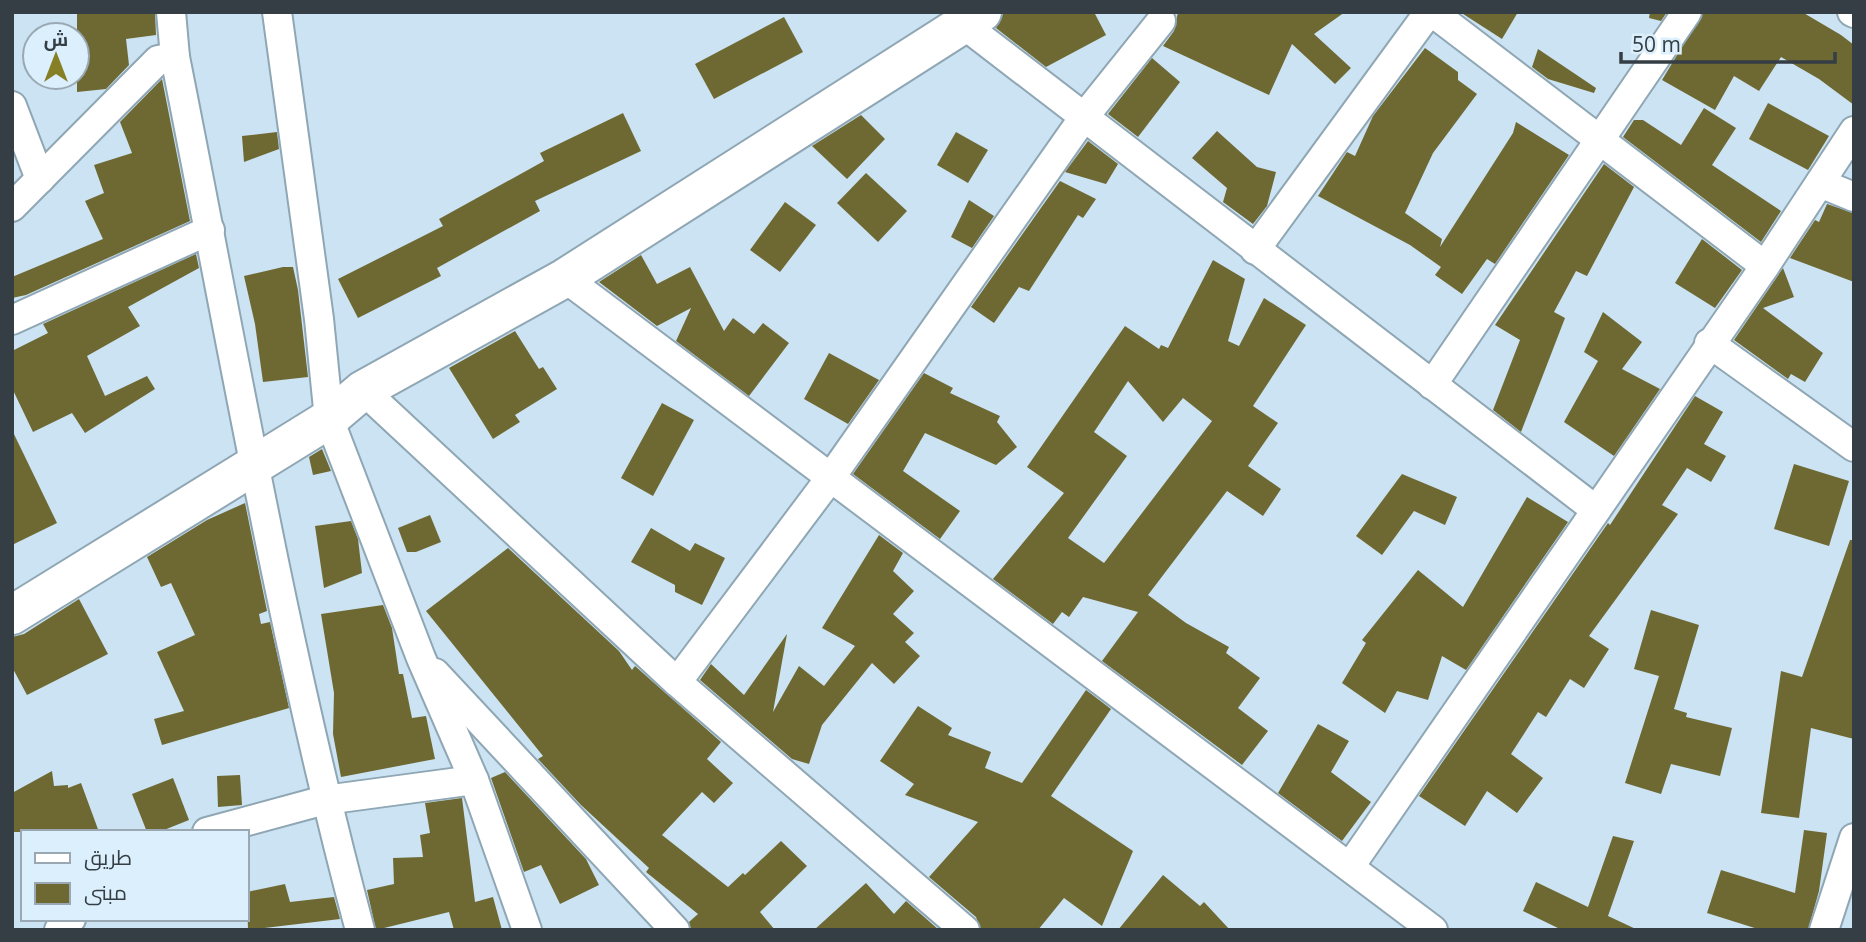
<svg xmlns="http://www.w3.org/2000/svg" width="1866" height="942" font-family="'Open Sans',Cairo,sans-serif">
  <style>
    .building { fill: #6e6933; fill-rule: evenodd }
    .lines { fill: none; stroke-linecap: round; stroke-linejoin: round }
    .street-casing { stroke: #8fa6b4; stroke-width: 32 }
    .secondary-casing { stroke: #8fa6b4; stroke-width: 42 }
    .street { stroke: #fff; stroke-width: 28 }
    .secondary { stroke: #fff; stroke-width: 38 }
  </style>
  <rect width="100%" height="100%" fill="#cbe3f2"/>
  <g class="building">
    <polygon points="77,12 155,12 156,35 126,39 129,65 106,89 77,92"/>
    <polygon points="1004,12 1094,12 1106,35 1046,67 996,28"/>
    <polygon points="1178,12 1345,12 1314,34 1351,68 1335,84 1292,44 1269,95 1163,46 1174,31"/>
    <polygon points="1460,12 1518,12 1502,39"/>
    <polygon points="1650,12 1667,12 1661,21 1649,18"/>
    <polygon points="1703,12 1802,12 1841,35 1854,45 1854,105 1819,79 1781,57 1759,91 1734,76 1715,110 1662,80"/>
    <polygon points="784,17 803,52 714,99 695,64"/>
    <polygon points="1425,48 1458,72 1458,80 1477,94 1433,153 1405,213 1442,239 1440,247 1513,133 1516,122 1569,155 1495,264 1487,259 1462,294 1435,275 1441,267 1410,245 1318,196 1347,152 1355,156 1373,116"/>
    <polygon points="1538,49 1596,88 1594,93 1548,79 1532,67"/>
    <polygon points="1152,58 1180,82 1138,137 1108,114"/>
    <polygon points="162,79 190,221 26,295 12,298 12,277 103,239 85,201 104,193 94,165 132,153 120,122"/>
    <polygon points="1768,103 1829,136 1808,170 1749,139"/>
    <polygon points="1704,108 1736,128 1712,165 1781,211 1761,242 1623,137 1634,120 1643,120 1681,145"/>
    <polygon points="623,113 641,151 535,201 540,211 437,268 441,276 358,318 338,279 443,226 439,219 544,161 540,153"/>
    <polygon points="861,115 885,139 847,179 812,146"/>
    <polygon points="1217,131 1257,167 1276,172 1267,206 1253,224 1223,202 1227,188 1192,158"/>
    <polygon points="277,132 279,149 244,162 242,136"/>
    <polygon points="956,132 988,150 968,183 937,165"/>
    <polygon points="1088,141 1118,164 1106,184 1065,172"/>
    <polygon points="1604,164 1634,187 1587,276 1576,271 1554,312 1565,318 1521,432 1493,410 1520,340 1495,325"/>
    <polygon points="866,173 907,211 878,242 837,203"/>
    <polygon points="1060,181 1096,199 1083,218 1078,215 1029,291 1019,287 994,323 971,307"/>
    <polygon points="969,200 994,216 972,248 951,237"/>
    <polygon points="785,202 816,225 780,272 750,250"/>
    <polygon points="1827,204 1854,213 1854,282 1790,258 1815,220 1819,222"/>
    <polygon points="1702,239 1742,270 1715,308 1675,283"/>
    <polygon points="196,254 199,268 128,307 140,326 87,356 105,396 147,376 155,389 85,433 72,413 33,432 12,388 12,351 48,333 43,324"/>
    <polygon points="641,255 657,284 690,267 724,331 733,318 754,334 763,323 789,343 749,396 676,341 691,308 657,326 599,282"/>
    <path d="M1213,260l32,19 -17,62 11,5 25,-48 42,27 -53,81 25,17 -30,43 33,23 -18,27 -36,-25 -79,104 38,28 43,24 -3,6 34,25 -22,30 30,23 -26,34 -140,-104 36,-49 -55,-15 -14,20 -7,-5 -9,12 -60,-45 71,-86 -37,-26 98,-141 34,23 2,-4 7,3zM1128,381l35,41 20,-24 29,23 -108,142 -36,-25 59,-82 -33,-24z"/>
    <polygon points="283,267 293,267 298,290 308,377 263,382 255,324 244,276"/>
    <polygon points="1783,268 1794,297 1763,308 1823,353 1805,382 1791,374 1788,379 1734,340"/>
    <polygon points="1603,312 1642,342 1622,369 1660,389 1614,456 1564,422 1598,361 1584,352"/>
    <polygon points="515,331 539,369 543,367 557,389 515,415 520,422 493,439 449,368"/>
    <polygon points="829,353 879,380 848,424 804,399"/>
    <polygon points="924,373 953,388 950,393 1000,416 997,422 1017,447 996,465 925,433 903,471 960,511 940,539 853,474"/>
    <polygon points="1695,396 1723,412 1704,444 1726,456 1711,482 1687,468 1662,505 1678,514 1589,636 1609,649 1584,688 1570,679 1546,717 1538,712 1511,754 1543,778 1517,813 1487,791 1465,826 1419,796 1608,523 1610,525"/>
    <polygon points="662,403 694,420 653,496 621,478"/>
    <polygon points="12,430 57,523 12,545"/>
    <polygon points="322,449 331,471 313,475 309,457"/>
    <polygon points="1794,464 1849,481 1829,546 1774,529"/>
    <polygon points="1402,474 1457,497 1445,525 1414,511 1382,555 1356,536"/>
    <polygon points="1527,497 1568,522 1466,670 1442,656 1428,700 1397,691 1385,713 1342,683 1366,643 1362,640 1418,570 1463,607"/>
    <polygon points="245,503 267,611 259,614 261,624 270,622 289,708 162,745 154,719 184,711 157,652 195,635 171,583 161,587 147,557 207,520"/>
    <polygon points="430,515 441,542 416,552 407,552 398,528"/>
    <polygon points="351,521 358,539 362,573 324,588 315,526"/>
    <polygon points="651,528 690,551 695,543 725,558 702,605 675,592 675,585 631,562"/>
    <polygon points="879,535 903,553 893,571 914,591 893,614 914,633 905,642 920,656 894,684 872,663 822,725 809,764 792,759 700,680 711,664 744,695 787,634 773,712 799,666 824,686 855,646 822,628"/>
    <polygon points="1850,540 1854,540 1854,739 1811,728 1799,818 1761,813 1781,671 1802,677"/>
    <polygon points="508,548 619,651 632,670 635,666 721,742 707,759 733,783 714,803 702,792 662,835 728,887 743,873 745,875 781,841 807,866 760,912 775,930 691,930 689,922 698,914 646,872 649,868 581,805 538,759 543,756 426,611"/>
    <polygon points="79,599 108,654 27,695 12,667 12,637 24,634"/>
    <polygon points="383,605 392,628 399,674 403,674 412,718 426,716 435,759 341,777 333,734 334,693 321,614"/>
    <polygon points="1651,610 1699,625 1674,709 1687,713 1686,717 1732,728 1720,776 1671,764 1661,794 1625,783 1659,676 1634,669"/>
    <polygon points="1086,690 1111,709 1051,796 1133,851 1102,926 1064,898 1038,930 981,930 976,917 929,877 978,822 905,795 914,784 880,761 918,706 952,728 948,735 991,752 985,768 1022,783"/>
    <polygon points="1318,724 1349,741 1331,772 1371,802 1342,841 1278,793"/>
    <polygon points="52,771 54,786 68,785 68,788 81,783 99,832 12,832 12,793"/>
    <polygon points="505,772 586,859 599,885 560,904 541,865 524,872 491,778"/>
    <polygon points="240,775 242,805 218,807 217,776"/>
    <polygon points="173,778 189,820 159,832 147,832 132,794"/>
    <polygon points="462,798 475,902 493,897 502,930 454,930 449,912 376,930 367,890 394,884 393,858 423,857 420,835 430,833 425,803"/>
    <polygon points="1804,830 1827,833 1819,891 1808,930 1761,930 1707,913 1721,870 1795,893"/>
    <polygon points="1613,836 1634,841 1608,916 1638,930 1562,930 1523,911 1536,882 1588,907"/>
    <polygon points="1163,875 1200,906 1204,902 1230,930 1118,930"/>
    <polygon points="866,883 894,914 906,901 939,930 814,930"/>
    <polygon points="285,884 290,902 334,897 340,919 248,930 247,892"/>
  </g>
  <g class="lines">
    <g class="street-casing">
      <g id="street">
        <path d="M171,12l4,45c58,291 108,586 185,873"/>
        <polyline points="277,12 319,319 329,419 421,658 474,780 527,930"/>
        <polyline points="1432,12 1765,266"/>
        <polyline points="1852,12 1854,13"/>
        <polyline points="963,24 1596,510"/>
        <polyline points="12,106 40,179"/>
        <polyline points="1820,183 1854,197"/>
        <polyline points="12,207 158,60 175,57"/>
        <polyline points="1255,250 1429,12"/>
        <polyline points="565,278 1433,930"/>
        <polyline points="12,320 210,230"/>
        <polyline points="1709,343 1854,447"/>
        <polyline points="1432,385 1687,12"/>
        <polyline points="363,390 677,682 965,930"/>
        <polyline points="435,673 675,930"/>
        <polyline points="677,682 831,477 1084,117 1161,21"/>
        <polyline points="207,832 325,800 474,780"/>
        <polyline points="1351,865 1765,266 1854,131"/>
        <polyline points="59,930 71,919"/>
        <polyline points="1824,930 1854,838"/>
      </g>
    </g>
    <g class="secondary-casing">
      <polyline id="secondary" points="12,615 329,419 363,390 565,278 982,12"/>
    </g>
    <use href="#street" class="street"/>
    <use href="#secondary" class="secondary"/>
  </g>
  <rect width="1866" height="942" fill="none" stroke="#343e44" stroke-width="28"/>
  <rect x="21" y="830" width="228" height="91" fill="#dceffc" stroke="#99a8b2" stroke-width="2"/>
  <rect x="35" y="853" width="35" height="10" fill="#ffffff" stroke="#99a8b2" stroke-width="2"/>
  <text x="84" y="865" font-size="21" fill="#343e44">طريق</text>
  <rect x="35" y="883" width="35" height="21" fill="#6e6933" stroke="#99a8b2" stroke-width="2"/>
  <text x="84" y="900" font-size="21" fill="#343e44">مبنى</text>
  <g transform="translate(56 56)"><circle r="33" fill="#dceffc" stroke="#99a8b2" stroke-width="2"/>
  <path d="M0-5L12 26L0 18L-12 26Z" fill="#877f26"/>
  <text y="-10" font-size="19" font-weight="bold" text-anchor="middle" fill="#343e44">ش</text>
  </g>
  <path d="M1621 52v10h214v-10" fill="none" stroke="#343e44" stroke-width="3.5"/>
  <text x="1632" y="52" font-size="21" fill="#343e44" stroke="#dceffc" stroke-width="5" paint-order="stroke">50 m</text>
</svg>
